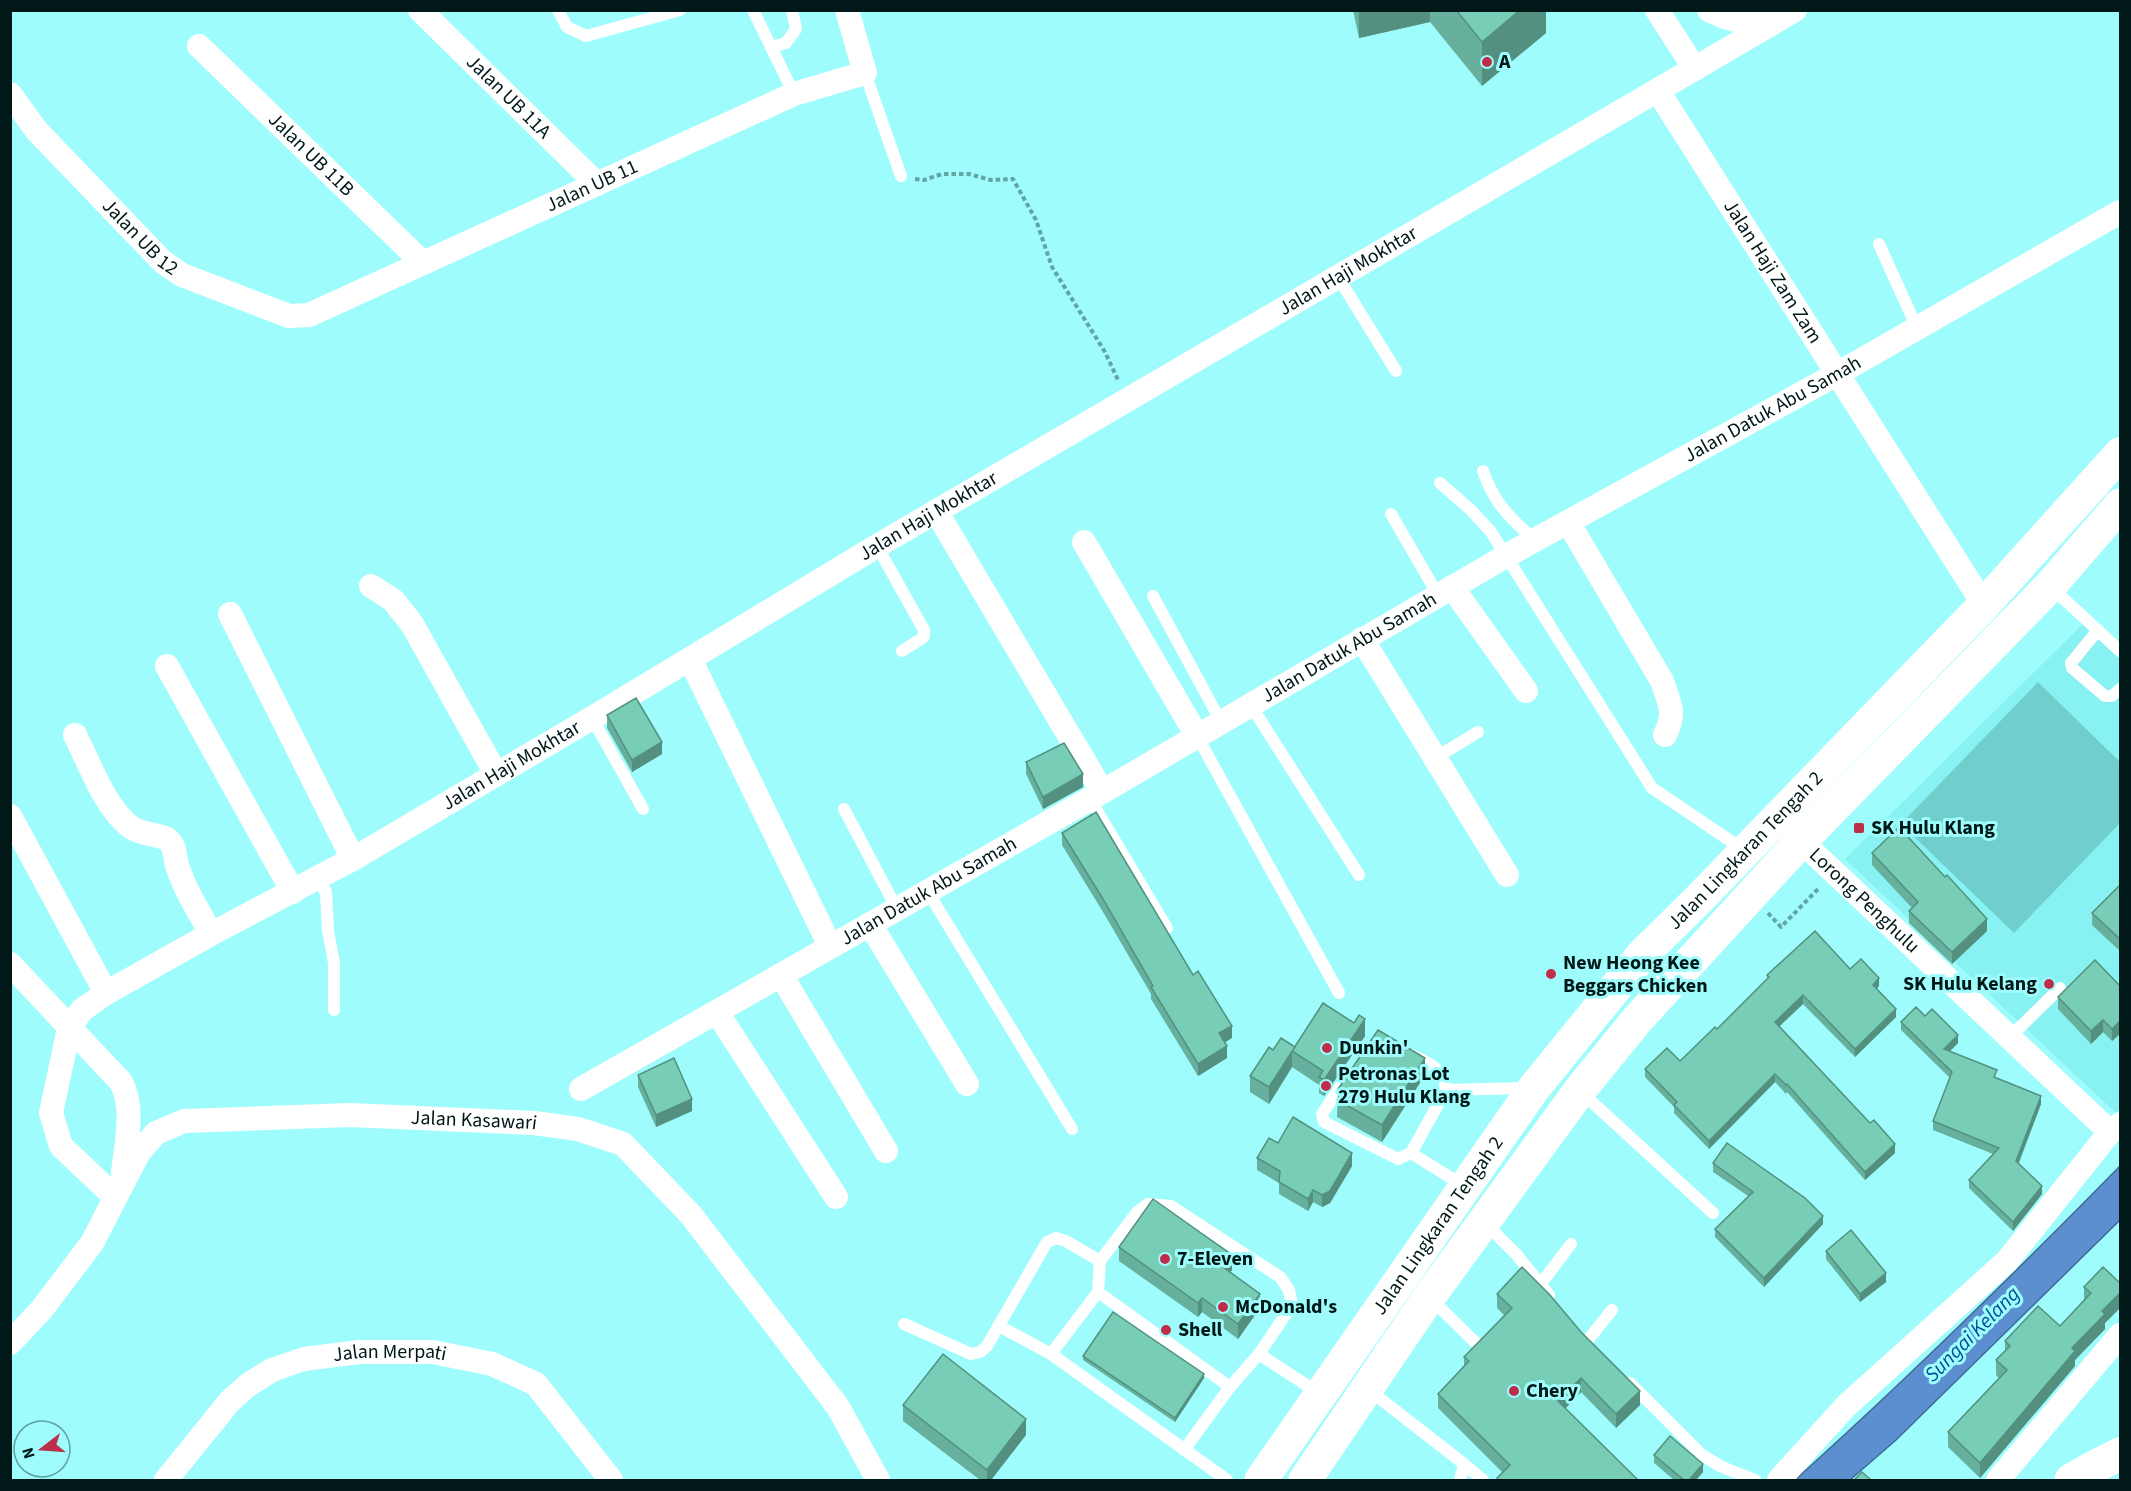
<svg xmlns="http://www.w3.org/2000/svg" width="2131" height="1491" font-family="'Source Sans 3',sans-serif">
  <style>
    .built { fill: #87f2f1 }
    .green { fill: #70cecd }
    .water { fill: #5c8fcf; stroke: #406b98; stroke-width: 1.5 }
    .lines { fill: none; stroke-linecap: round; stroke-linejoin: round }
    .path { stroke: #61a5a5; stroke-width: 4; stroke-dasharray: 4.5 3; stroke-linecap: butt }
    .lane { stroke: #fff; stroke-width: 12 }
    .street { stroke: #fff; stroke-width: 24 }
    .secondary { stroke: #fff; stroke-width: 33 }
    .highway { stroke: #fff; stroke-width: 33 }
    .wall { fill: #66b09d }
    .shaded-wall { fill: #53907f }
    .building { fill: #77cdb6; stroke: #53907f; stroke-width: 1.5 }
    .poi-dot { fill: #be2d4a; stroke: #9efdfc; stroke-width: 2 }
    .labels { text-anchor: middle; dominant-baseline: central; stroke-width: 6; stroke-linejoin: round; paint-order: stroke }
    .poi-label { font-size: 20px; font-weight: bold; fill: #001818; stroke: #9efdfc; text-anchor: start }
    .street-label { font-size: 20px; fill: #001818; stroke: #9efdfc }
    .water-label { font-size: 21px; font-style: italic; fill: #004d99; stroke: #9efdfc }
  </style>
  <rect width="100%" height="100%" fill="#9efdfc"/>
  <polygon class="built" points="2089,618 2120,647 2120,1108 2116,1113 1845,859"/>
  <polygon class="green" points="2038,682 2120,762 2120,823 2014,933 1901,824"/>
  <path class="water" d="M2120,1166v53l-2,3 -222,218 -46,40h-55c112,-101 219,-206 325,-314z"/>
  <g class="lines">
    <g class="path">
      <polyline points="915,179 924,180 942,174 969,174 991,180 1013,179 1036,220 1052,267 1105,352 1118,380"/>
      <polyline points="1768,913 1781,927 1819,888"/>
    </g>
    <g class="lane">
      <polyline points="558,10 567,27 586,36 680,10"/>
      <polyline points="753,10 794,94"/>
      <polyline points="771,47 786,43 796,29 792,10"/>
      <polyline points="865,73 901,176"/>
      <polyline points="1879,244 1917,328"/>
      <polyline points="1338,277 1396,371"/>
      <path d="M1483,471c12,34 26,45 51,69"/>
      <polyline points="1440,483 1471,510 1491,532 1652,788 1744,850"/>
      <polyline points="1391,514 1438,595"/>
      <polyline points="877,546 924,630 924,636 921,639 902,651"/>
      <polyline points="2051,587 2120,651"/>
      <polyline points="1153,596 1221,722"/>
      <polyline points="2098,630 2071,663 2072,668 2105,696 2112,696 2120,689"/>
      <polyline points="1250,704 1359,875"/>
      <polyline points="592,718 643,809"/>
      <polyline points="1197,736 1339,993"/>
      <polyline points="1435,758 1478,732"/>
      <polyline points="1090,799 1167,928"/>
      <polyline points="844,809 897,909"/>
      <polyline points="316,879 326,892 328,931 334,963 334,1010"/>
      <polyline points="928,892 1072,1129"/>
      <polyline points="2010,1037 2060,988"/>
      <path d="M1412,1055c18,9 32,13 34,35"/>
      <polyline points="1346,1078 1322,1114 1324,1122 1398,1159 1411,1153"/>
      <polyline points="1581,1092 1713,1213"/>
      <polyline points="1464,1186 1411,1153 1446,1090 1528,1088"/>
      <polyline points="1485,1223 1517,1255 1549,1295"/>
      <polyline points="1540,1285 1571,1244"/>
      <polyline points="1098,1292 1230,1387"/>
      <polyline points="1430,1298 1476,1343"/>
      <polyline points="904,1324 971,1354 980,1352 987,1346 1047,1242 1056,1238 1066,1241 1100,1261"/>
      <polyline points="999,1326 1051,1354"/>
      <polyline points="1587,1341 1612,1310"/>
      <polyline points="1259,1354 1320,1394"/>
      <polyline points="1630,1383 1702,1455 1722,1467 1755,1480"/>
      <polyline points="1369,1390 1464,1464 1460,1480"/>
      <polyline points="1184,1450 1230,1387 1259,1354 1292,1305 1289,1290 1280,1277 1171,1206 1148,1204 1137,1212 1100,1261 1098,1292 1051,1354 1227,1480"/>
      <polyline points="1464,1464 1483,1480"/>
    </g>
    <g class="street">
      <path id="s1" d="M420,10l177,174"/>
      <polyline points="1657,10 1695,69"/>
      <path d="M1709,10c24,11 32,16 55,0"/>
      <path id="s2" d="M199,46l224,217"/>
      <path id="s3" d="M1658,91l326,514"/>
      <path id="s4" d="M10,94l27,37 126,131 19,13 107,41 20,-1 485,-221 71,-21 -18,-63"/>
      <polyline points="936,511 1102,791"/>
      <path d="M1568,522l94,159c8,24 14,31 3,54"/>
      <polyline points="1084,542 1197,736"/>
      <polyline points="371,586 393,600 412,624 496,774"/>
      <polyline points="1452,587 1526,691"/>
      <polyline points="230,614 353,859"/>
      <polyline points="1362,639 1507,875"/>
      <polyline points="690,659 830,946"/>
      <polyline points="167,666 293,892"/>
      <path d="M75,735c15,29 30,74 57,93 9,6 28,7 35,11 10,7 7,20 11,29 7,23 22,45 33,66"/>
      <polyline points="10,816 106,993"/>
      <path id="s5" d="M1801,841l309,291"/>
      <polyline points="870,924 967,1084"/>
      <path d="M10,964l111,118c14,26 5,62 2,91"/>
      <polyline points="781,975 886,1151"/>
      <polyline points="717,1012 836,1197"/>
      <path id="s6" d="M581,1089l509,-290 416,-243 331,-182 283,-162"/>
      <path id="s7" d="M115,1197l-54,-51 -10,-33 18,-85 13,-18 24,-17 105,-59 142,-75 239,-141 285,-172 918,-536"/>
      <path id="s8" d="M10,1343l32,-34 50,-66 47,-91 17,-19 28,-12 166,-6 184,8 44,6 45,15 68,71 147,192 40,73"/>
      <path id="s9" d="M166,1480l64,-79 18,-16 24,-15 32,-11 55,-7h74l59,12 44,20 75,96"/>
      <polyline points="1779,1480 1846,1406 2007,1261 2110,1132 2120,1124"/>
      <polyline points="1998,1480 2120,1335"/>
    </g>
    <polyline class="secondary" points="2071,1480 2092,1468 2120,1454"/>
    <g class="highway">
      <path id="s10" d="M1261,1480l273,-392 109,-134 54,-53 287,-296 136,-151"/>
      <polyline points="1305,1480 1429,1297 1580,1090 1636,1021 1801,841 2050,586 2120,505"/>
    </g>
  </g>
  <g class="wall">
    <polygon points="1353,10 1546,10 1546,33 1482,86 1430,22 1359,38"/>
    <polygon points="2121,707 2121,723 2119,722 2119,709"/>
    <polygon points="607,715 662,754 632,772 607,728"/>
    <polygon points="1026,762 1083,787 1043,809 1026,774"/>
    <polygon points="1062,833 1193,975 1232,1038 1225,1042 1227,1058 1198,1076 1151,999 1151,994 1103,912 1062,845"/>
    <polygon points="1872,853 1945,877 1987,931 1952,964 1909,923 1909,911 1912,908 1872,865"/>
    <polygon points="2121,884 2121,952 2092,925 2092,913"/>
    <polygon points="1850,969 1879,986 1877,989 1896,1017 1855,1057 1803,1004 1779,1027 1895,1153 1865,1180 1787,1092 1786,1094 1775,1082 1709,1149 1674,1113 1674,1107 1645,1077 1645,1069 1680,1061 1717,1029 1767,979 1767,975"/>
    <polygon points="2121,987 2121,1033 2112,1041 2103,1032 2091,1044 2058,1009 2058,997"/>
    <polygon points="1925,1016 1958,1043 1950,1051 2041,1104 2019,1163 2042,1194 2013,1231 1969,1188 1969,1180 1993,1154 1933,1130 1933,1121 1950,1078 1901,1030 1901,1022"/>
    <polygon points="1365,1036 1324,1096 1319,1093 1319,1085 1292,1067 1269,1104 1250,1092 1250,1076 1273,1050"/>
    <polygon points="638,1075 692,1111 656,1127 638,1087"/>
    <polygon points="1425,1075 1382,1142 1337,1117 1338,1089"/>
    <polygon points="1278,1143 1352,1166 1330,1203 1322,1207 1313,1202 1308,1211 1279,1194 1279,1183 1257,1170 1257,1158"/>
    <polygon points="1713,1163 1823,1224 1764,1287 1715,1237 1715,1229 1748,1196 1713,1172"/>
    <polygon points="1119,1247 1232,1270 1230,1272 1260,1308 1238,1339 1202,1312 1198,1317 1119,1261"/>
    <polygon points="1826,1251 1886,1282 1860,1302 1826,1259"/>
    <polygon points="2121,1284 2121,1307 2105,1323 2105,1329 2075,1360 2075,1366 1980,1478 1948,1447 1948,1432 1999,1378 1996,1375 1996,1360 2005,1352 2005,1341 2060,1326 2084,1300 2084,1287"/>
    <polygon points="1497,1294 1640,1405 1616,1428 1581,1392 1565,1409 1638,1480 1497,1480 1497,1478 1503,1473 1438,1408 1438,1394 1464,1366 1464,1357 1504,1315 1497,1308"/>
    <polygon points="1083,1356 1204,1378 1175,1422 1083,1360"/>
    <polygon points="903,1405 1026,1435 991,1480 980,1480 903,1421"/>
    <polygon points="1654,1455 1703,1472 1696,1480 1674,1480 1654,1463"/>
  </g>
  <g class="shaded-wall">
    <polygon points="1359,10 1430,10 1430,22 1359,38"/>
    <polygon points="1520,10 1546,10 1546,33 1482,86 1482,42"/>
    <polygon points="662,742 662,754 632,772 632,760"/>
    <polygon points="1083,774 1083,787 1043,809 1043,797"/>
    <polygon points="1987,919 1987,931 1952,964 1952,952"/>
    <polygon points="1879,978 1879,986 1873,993 1873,985"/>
    <polygon points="1803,995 1803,1004 1775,1030 1775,1022"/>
    <polygon points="1896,1009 1896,1017 1855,1057 1855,1049"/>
    <polygon points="1365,1019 1365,1036 1324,1096 1324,1080"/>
    <polygon points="2103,1020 2103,1032 2091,1044 2091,1031"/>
    <polygon points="2121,1020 2121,1033 2112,1041 2112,1029"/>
    <polygon points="1232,1026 1232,1038 1219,1046 1219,1033"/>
    <polygon points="1958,1035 1958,1043 1944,1057 1944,1049"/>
    <polygon points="1227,1046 1227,1058 1198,1076 1198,1064"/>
    <polygon points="1292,1051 1292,1067 1269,1104 1269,1087"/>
    <polygon points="1425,1058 1425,1075 1382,1142 1382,1125"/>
    <polygon points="1775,1074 1775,1082 1709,1149 1709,1141"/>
    <polygon points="2041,1096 2041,1104 2016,1169 2016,1161"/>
    <polygon points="692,1099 692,1111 656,1127 656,1115"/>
    <polygon points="1895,1144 1895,1153 1865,1180 1865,1172"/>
    <polygon points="1352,1153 1352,1166 1330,1203 1322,1207 1322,1195"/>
    <polygon points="2042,1186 2042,1194 2013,1231 2013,1222"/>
    <polygon points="1313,1190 1313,1202 1308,1211 1308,1199"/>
    <polygon points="1823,1216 1823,1224 1764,1287 1764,1278"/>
    <polygon points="1232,1255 1232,1270 1223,1282 1223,1267"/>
    <polygon points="1886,1273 1886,1282 1860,1302 1860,1294"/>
    <polygon points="2121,1292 2121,1307 2105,1323 2105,1329 2075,1360 2075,1366 1980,1478 1980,1463 2072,1348 2102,1311"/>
    <polygon points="1260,1294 1260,1308 1238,1339 1238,1324"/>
    <polygon points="1202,1298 1202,1312 1198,1317 1198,1303"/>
    <polygon points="1204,1374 1204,1378 1175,1422 1175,1418"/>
    <polygon points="1581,1378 1581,1392 1558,1416 1558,1401"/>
    <polygon points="1640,1391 1640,1405 1616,1428 1616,1414"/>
    <polygon points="1026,1419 1026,1435 991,1480 987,1480 987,1470"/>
    <polygon points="1703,1464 1703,1472 1696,1480 1689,1480"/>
  </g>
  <g class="building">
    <polygon points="1456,10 1520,10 1482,42"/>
    <polygon points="636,698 662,742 632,760 607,715"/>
    <polygon points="1064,743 1083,774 1043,797 1026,762"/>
    <polygon points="1096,812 1193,975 1198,971 1232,1026 1219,1033 1227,1046 1198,1064 1151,987 1153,986 1103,899 1062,833"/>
    <polygon points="1899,827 1945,877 1947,875 1987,919 1952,952 1909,911 1918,902 1872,853"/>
    <polygon points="2121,884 2121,940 2092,913"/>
    <polygon points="1815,931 1850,969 1861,959 1879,978 1873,985 1896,1009 1855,1049 1803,995 1775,1022 1870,1123 1874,1120 1895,1144 1865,1172 1787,1084 1786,1085 1775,1074 1709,1141 1674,1105 1677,1102 1645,1069 1667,1048 1680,1061 1715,1027 1717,1029 1769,977 1767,975"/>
    <polygon points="2095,960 2121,987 2121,1020 2112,1029 2103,1020 2091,1031 2058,997"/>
    <polygon points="1323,1003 1354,1023 1359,1015 1365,1019 1324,1080 1319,1077 1323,1071 1292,1051"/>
    <polygon points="1916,1007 1925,1016 1932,1009 1958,1035 1944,1049 1997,1070 1994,1077 2041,1096 2016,1161 2042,1186 2013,1222 1969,1180 1999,1148 1933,1121 1952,1072 1901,1022"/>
    <polygon points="1378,1030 1425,1058 1382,1125 1337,1100 1343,1092 1338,1089"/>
    <polygon points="1281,1038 1295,1047 1269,1087 1250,1076 1269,1047 1273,1050"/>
    <polygon points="674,1058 692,1099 656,1115 638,1075"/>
    <polygon points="1293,1117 1352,1153 1330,1191 1322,1195 1313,1190 1308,1199 1279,1182 1280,1171 1257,1158 1269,1138 1278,1143"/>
    <polygon points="1727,1143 1805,1198 1823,1216 1764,1278 1715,1229 1753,1192 1713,1163"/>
    <polygon points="1153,1199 1232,1255 1223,1267 1260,1294 1238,1324 1202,1298 1198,1303 1119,1247"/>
    <polygon points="1851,1230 1886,1273 1860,1294 1826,1251"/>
    <polygon points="1522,1267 1550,1295 1581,1332 1640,1391 1616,1414 1581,1378 1558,1401 1638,1480 1499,1480 1497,1478 1510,1465 1438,1394 1469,1361 1464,1357 1512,1308 1497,1294"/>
    <polygon points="2103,1267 2121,1284 2121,1292 2102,1311 2105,1314 2072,1348 2075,1351 1980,1463 1948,1432 2007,1370 1996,1360 2010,1346 2005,1341 2038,1306 2060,1326 2091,1293 2084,1287"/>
    <polygon points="1113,1312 1204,1374 1175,1418 1083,1356"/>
    <polygon points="943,1354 1026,1419 987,1470 903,1405"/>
    <polygon points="1670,1436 1703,1464 1689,1480 1684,1480 1654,1455"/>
    <polygon points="1862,1472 1871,1480 1854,1480"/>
  </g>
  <g class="poi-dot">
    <circle cx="1487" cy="62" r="6"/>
    <rect x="1853" y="822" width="12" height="12" rx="3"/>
    <circle cx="1551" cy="974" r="6"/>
    <circle cx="2049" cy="984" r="6"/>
    <circle cx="1327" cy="1048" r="6"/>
    <circle cx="1326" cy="1086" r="6"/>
    <circle cx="1165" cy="1259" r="6"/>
    <circle cx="1223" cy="1307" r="6"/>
    <circle cx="1166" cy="1330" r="6"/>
    <circle cx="1514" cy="1391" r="6"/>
  </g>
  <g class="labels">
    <g class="poi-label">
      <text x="1499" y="62">A</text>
      <text x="1871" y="828">SK Hulu Klang</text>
      <text x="1563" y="963">New Heong Kee<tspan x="1563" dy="23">Beggars Chicken</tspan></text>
      <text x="2037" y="984" text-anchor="end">SK Hulu Kelang</text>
      <text x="1339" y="1048">Dunkin'</text>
      <text x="1338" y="1074">Petronas Lot<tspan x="1338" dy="23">279 Hulu Klang</tspan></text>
      <text x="1177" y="1259">7-Eleven</text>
      <text x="1235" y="1307">McDonald's</text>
      <text x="1178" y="1330">Shell</text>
      <text x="1526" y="1391">Chery</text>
    </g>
    <g class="street-label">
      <text stroke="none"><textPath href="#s1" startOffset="124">Jalan UB 11A</textPath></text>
      <text stroke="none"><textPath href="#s2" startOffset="156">Jalan UB 11B</textPath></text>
      <text stroke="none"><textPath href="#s4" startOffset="696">Jalan UB 11</textPath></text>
      <text stroke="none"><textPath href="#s4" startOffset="194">Jalan UB 12</textPath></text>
      <text stroke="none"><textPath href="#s7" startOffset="1684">Jalan Haji Mokhtar</textPath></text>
      <text stroke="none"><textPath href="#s3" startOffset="214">Jalan Haji Zam Zam</textPath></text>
      <text stroke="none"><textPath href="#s6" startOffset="1372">Jalan Datuk Abu Samah</textPath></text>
      <text stroke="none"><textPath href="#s7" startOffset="1198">Jalan Haji Mokhtar</textPath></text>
      <text stroke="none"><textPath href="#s6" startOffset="886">Jalan Datuk Abu Samah</textPath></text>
      <text stroke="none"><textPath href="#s7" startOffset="712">Jalan Haji Mokhtar</textPath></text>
      <text stroke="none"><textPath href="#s10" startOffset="796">Jalan Lingkaran Tengah 2</textPath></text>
      <text stroke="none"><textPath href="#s6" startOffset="400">Jalan Datuk Abu Samah</textPath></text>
      <text stroke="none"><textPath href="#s5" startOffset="87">Lorong Penghulu</textPath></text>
      <text stroke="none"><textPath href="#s8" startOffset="578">Jalan Kasawari</textPath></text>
      <text stroke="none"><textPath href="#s10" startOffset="310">Jalan Lingkaran Tengah 2</textPath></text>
      <text stroke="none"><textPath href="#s9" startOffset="274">Jalan Merpati</textPath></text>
    </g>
    <g class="water-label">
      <text transform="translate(1972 1334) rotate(-45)">Sungai Kelang</text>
    </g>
  </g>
  <rect width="2131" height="1491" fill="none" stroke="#001818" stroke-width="24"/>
  <g transform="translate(42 1449) rotate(253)"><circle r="28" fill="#9efdfc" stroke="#5fa1a1" stroke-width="1.5"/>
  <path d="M0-4.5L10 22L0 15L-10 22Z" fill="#be2d4a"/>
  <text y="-9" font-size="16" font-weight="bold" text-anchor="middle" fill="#001818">N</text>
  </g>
</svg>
